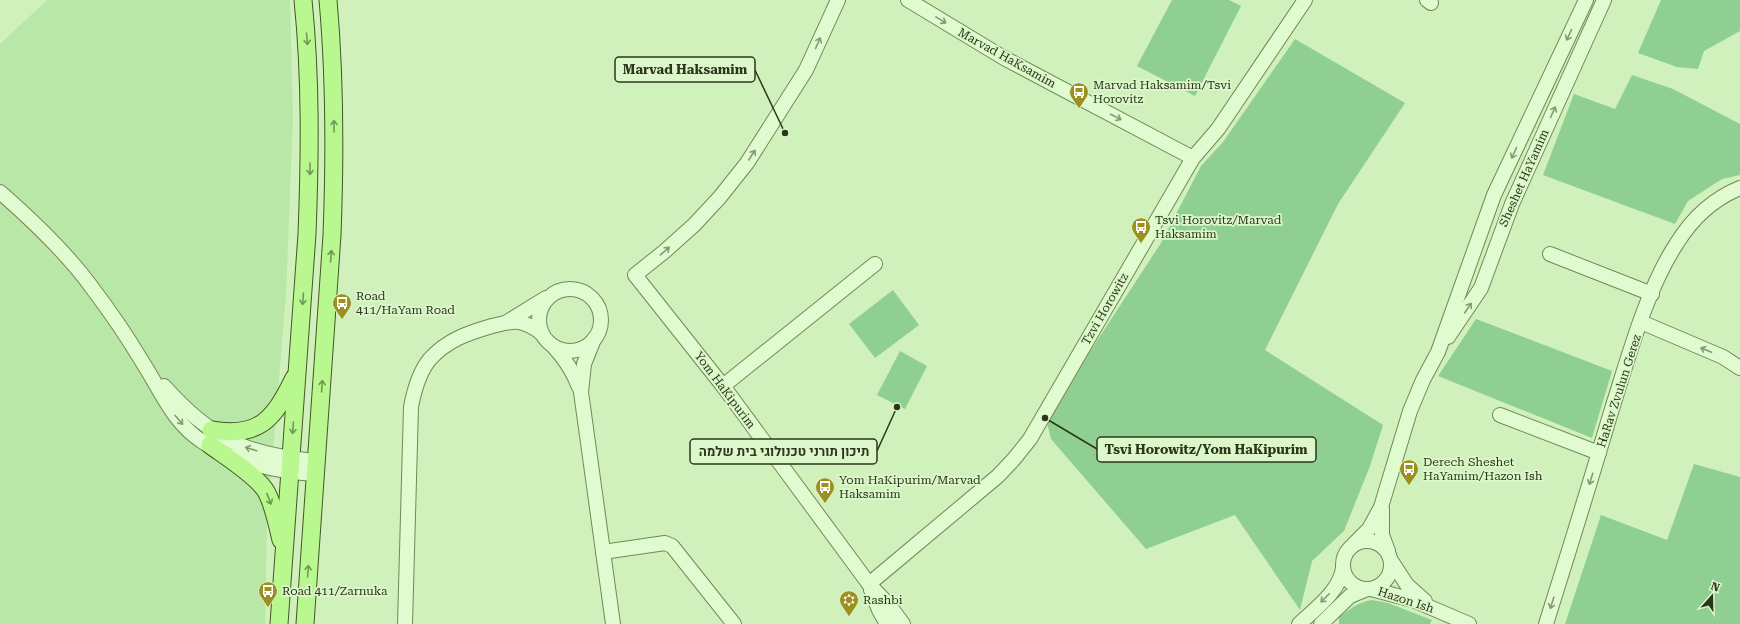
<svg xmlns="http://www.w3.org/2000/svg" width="1740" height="624" font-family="'Roboto Serif',Heebo,serif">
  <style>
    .farmland { fill: #b8e7a8 }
    .green { fill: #8fcf91 }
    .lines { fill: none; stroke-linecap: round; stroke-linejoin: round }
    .minor-casing { stroke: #728954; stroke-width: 16 }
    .major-casing { stroke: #455629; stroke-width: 19 }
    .minor { stroke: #e0fbcf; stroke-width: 14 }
    .major { stroke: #b9f88f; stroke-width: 17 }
    .oneway { stroke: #869974 }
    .oneway2 { stroke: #729854 }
    .labels { text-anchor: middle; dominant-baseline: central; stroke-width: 3.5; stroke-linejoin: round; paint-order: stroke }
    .street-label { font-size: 12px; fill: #2b371a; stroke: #dcf8cb }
    .poi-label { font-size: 12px; fill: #2b371a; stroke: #dcf8cb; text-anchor: start }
    .leader { fill: none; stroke: #2b371a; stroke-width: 1.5 }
    .callout-dot { fill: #2b371a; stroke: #dcf8cb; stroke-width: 1.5 }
    .callout { fill: #dcf8cb; stroke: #2b371a; stroke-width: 1.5 }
    .callout-label { font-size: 13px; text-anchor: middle; font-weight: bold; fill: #2b371a }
  </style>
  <rect width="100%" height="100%" fill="#d0f1bb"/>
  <polygon class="farmland" points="47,0 290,0 293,118 286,294 267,524 265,624 0,624 0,44"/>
  <g class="green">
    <polygon points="1172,0 1229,0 1241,6 1195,96 1137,66"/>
    <polygon points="1661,0 1740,0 1740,31 1704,51 1698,69 1677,67 1638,53"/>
    <polygon points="1295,39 1405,103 1338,204 1265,350 1383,425 1370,466 1344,531 1312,561 1300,610 1235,515 1146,549 1051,439 1047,422 1055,405 1161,243 1201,166 1223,142"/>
    <polygon points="1632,75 1673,89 1740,124 1740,175 1722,179 1688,201 1675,224 1543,175 1574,94 1615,109"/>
    <polygon points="893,290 919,325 875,358 849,324"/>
    <polygon points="1476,319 1612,371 1592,438 1438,376"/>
    <polygon points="900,351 927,366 905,409 877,395"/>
    <polygon points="1694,464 1740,477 1740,624 1565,624 1601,515 1667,540"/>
    <path d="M1372,600l16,3 44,17 -2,4h-91v-7c11,-8 19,-15 33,-17z"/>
  </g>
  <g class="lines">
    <g class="minor-casing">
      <g id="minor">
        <polyline points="838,0 806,70 747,163 720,197 694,225 665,251 635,275 723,386 869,584 889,605 903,624"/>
        <polyline points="908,0 1004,58 1193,158"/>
        <polyline points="1427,0 1431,3"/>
        <path d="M0,192c32,28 65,59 90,93 19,25 37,51 53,78 18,28 30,60 60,79 31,20 75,30 112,32"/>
        <polyline points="1550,254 1652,294"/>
        <circle cx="570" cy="320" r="31"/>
        <polyline points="507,322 546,298"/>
        <polyline points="1641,322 1723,357 1740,368"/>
        <polyline points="1448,337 1481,288 1512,204 1604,0"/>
        <polyline points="594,339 584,364 581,392 613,624"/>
        <path d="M554,347c12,13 19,24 25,40"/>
        <path d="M164,386c47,53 82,69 152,75"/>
        <polyline points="723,386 875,264"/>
        <polyline points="1500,415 1599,453"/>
        <polyline points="1382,509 1382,535 1388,551"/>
        <circle cx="1367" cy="565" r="24"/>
        <polyline points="1354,544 1369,529 1381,507 1410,411 1423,380 1438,352 1494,195 1586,0"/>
        <polyline points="603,552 665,543 672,546 734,624"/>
        <polyline points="1392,562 1407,585 1425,601"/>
        <polyline points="869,584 998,476 1014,459 1030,439 1193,158 1218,129 1305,0"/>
        <polyline points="1371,589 1413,600 1469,624"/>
        <polyline points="871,590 879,610 887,624"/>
        <path d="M405,624l6,-217c3,-16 8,-35 19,-48 17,-19 38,-26 62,-33 9,-2 18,-5 27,-4 9,2 16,6 22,11"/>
        <path d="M1299,624c16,-15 41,-33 44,-56"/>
        <polyline points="1321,624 1350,596 1367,589"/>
        <path d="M1546,624c22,-70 44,-141 65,-212 17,-53 35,-122 66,-169 15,-24 36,-44 63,-55"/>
      </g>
    </g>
    <g class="major-casing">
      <g id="major">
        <path d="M211,430c49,8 63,-11 83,-52"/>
        <path d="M210,445c15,11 49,32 57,48 7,14 10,31 14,47"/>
        <path d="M279,624l28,-390c3,-78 4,-156 -4,-234"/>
        <path d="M305,624l27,-389c3,-78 3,-157 -4,-235"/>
      </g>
    </g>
    <use href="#minor" class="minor"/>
    <use href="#major" class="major"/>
  </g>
  <defs><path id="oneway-shaft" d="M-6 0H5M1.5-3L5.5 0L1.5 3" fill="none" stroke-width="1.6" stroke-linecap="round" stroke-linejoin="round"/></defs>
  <g class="oneway">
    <use href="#oneway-shaft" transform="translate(941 20) rotate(31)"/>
    <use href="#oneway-shaft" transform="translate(1569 35) rotate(115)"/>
    <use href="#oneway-shaft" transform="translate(818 43) rotate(-66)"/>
    <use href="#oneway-shaft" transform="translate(1553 112) rotate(-66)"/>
    <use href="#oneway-shaft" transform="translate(1116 117) rotate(28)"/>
    <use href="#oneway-shaft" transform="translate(1514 153) rotate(115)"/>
    <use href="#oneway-shaft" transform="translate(752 155) rotate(-57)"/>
    <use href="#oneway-shaft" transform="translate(665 251) rotate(-41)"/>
    <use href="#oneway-shaft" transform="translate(1468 308) rotate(-56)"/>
    <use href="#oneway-shaft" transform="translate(1706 350) rotate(-157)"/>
    <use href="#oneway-shaft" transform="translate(179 420) rotate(50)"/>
    <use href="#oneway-shaft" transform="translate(251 449) rotate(-162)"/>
    <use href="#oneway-shaft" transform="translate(1591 479) rotate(107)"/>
    <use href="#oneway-shaft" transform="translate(1325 598) rotate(135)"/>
    <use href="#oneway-shaft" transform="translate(1552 603) rotate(108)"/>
  </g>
  <g class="oneway2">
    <use href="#oneway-shaft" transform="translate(307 39) rotate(85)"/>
    <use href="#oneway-shaft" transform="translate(334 126) rotate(-90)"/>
    <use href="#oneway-shaft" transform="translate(310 169) rotate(90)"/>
    <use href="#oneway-shaft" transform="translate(331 256) rotate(-86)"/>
    <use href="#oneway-shaft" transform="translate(303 299) rotate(94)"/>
    <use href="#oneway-shaft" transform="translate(322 386) rotate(-86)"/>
    <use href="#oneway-shaft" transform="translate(293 428) rotate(94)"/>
    <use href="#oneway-shaft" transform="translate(269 499) rotate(69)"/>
    <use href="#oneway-shaft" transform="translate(308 571) rotate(-86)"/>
  </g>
  <defs>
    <g id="bus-pin" transform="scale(1)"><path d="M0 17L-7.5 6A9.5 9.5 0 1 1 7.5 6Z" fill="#9c9020" stroke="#dcf8cb"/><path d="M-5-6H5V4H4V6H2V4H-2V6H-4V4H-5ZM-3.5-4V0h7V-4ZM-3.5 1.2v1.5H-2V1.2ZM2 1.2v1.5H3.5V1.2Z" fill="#fff"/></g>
    <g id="synagogue-pin" transform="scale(1)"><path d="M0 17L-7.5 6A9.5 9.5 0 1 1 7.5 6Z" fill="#9c9020" stroke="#dcf8cb"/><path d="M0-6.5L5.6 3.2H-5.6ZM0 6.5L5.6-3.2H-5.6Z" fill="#fff"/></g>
  </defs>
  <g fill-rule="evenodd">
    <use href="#bus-pin" x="1079" y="92"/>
    <use href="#bus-pin" x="1141" y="227"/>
    <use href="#bus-pin" x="342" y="303"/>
    <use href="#bus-pin" x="1409" y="469"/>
    <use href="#bus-pin" x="825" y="487"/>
    <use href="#bus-pin" x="268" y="591"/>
    <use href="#synagogue-pin" x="849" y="600"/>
  </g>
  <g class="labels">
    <g class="street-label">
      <text transform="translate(1007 58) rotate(29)">Marvad HaKsamim</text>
      <text transform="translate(1524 178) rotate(-66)">Sheshet HaYamim</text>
      <text transform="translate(1105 309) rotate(-60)">Tzvi Horowitz</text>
      <text transform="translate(725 390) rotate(53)">Yom HaKipurim</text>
      <text transform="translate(1619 391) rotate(-72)">HaRav Zvulun Gerez</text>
      <text transform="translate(1406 600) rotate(18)">Hazon Ish</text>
    </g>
    <g class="poi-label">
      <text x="1093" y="85">Marvad Haksamim/Tsvi<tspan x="1093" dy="14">Horovitz</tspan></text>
      <text x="1155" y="220">Tsvi Horovitz/Marvad<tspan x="1155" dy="14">Haksamim</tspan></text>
      <text x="356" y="296">Road<tspan x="356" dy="14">411/HaYam Road</tspan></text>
      <text x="1423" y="462">Derech Sheshet<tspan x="1423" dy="14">HaYamim/Hazon Ish</tspan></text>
      <text x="839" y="480">Yom HaKipurim/Marvad<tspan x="839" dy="14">Haksamim</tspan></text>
      <text x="282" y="591">Road 411/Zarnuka</text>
      <text x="863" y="600">Rashbi</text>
    </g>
  </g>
  <path class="leader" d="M785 133L755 70M1045 418L1097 449M897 407L877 451"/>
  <g class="callout-dot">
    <circle cx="785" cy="133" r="4"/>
    <circle cx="1045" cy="418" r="4"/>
    <circle cx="897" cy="407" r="4"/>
  </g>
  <g class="callout">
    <rect x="615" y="57" width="140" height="25" rx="4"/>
    <rect x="1097" y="437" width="219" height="25" rx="4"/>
    <rect x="690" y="439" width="187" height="25" rx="4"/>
  </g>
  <g class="callout-label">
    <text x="685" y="74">Marvad Haksamim</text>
    <text x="1206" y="454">Tsvi Horowitz/Yom HaKipurim</text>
    <text x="784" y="456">תיכון תורני טכנולוגי בית שלמה</text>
  </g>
  <g transform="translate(1712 596) rotate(20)" stroke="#dcf8cb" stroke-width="3" paint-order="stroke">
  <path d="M0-3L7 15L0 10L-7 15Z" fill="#2b371a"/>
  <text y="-6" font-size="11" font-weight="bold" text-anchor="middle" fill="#2b371a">N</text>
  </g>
</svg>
